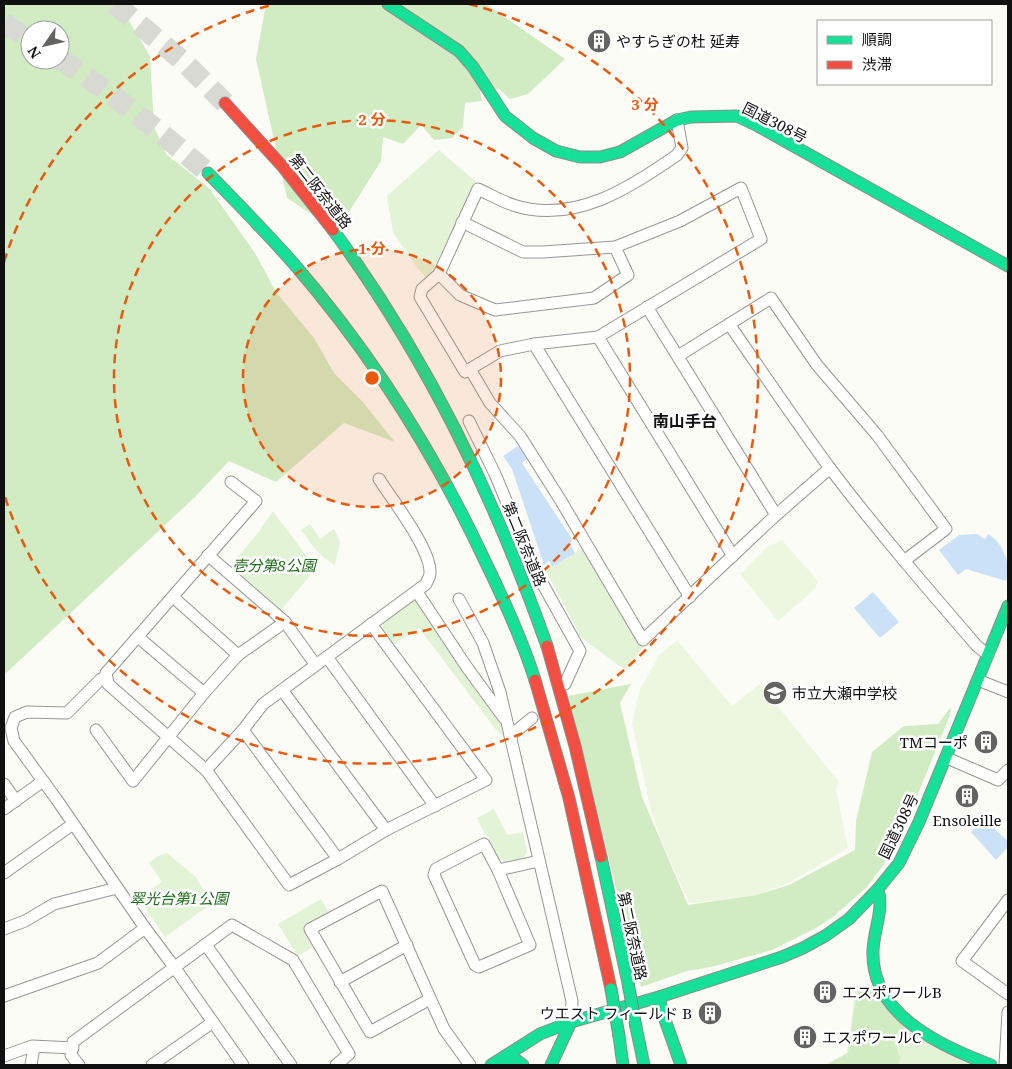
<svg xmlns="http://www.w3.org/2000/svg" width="1012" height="1069" font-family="'Noto Serif','Noto Sans JP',serif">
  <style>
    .green { fill: #e2f3d6 }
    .forest { fill: #d1ebc3; fill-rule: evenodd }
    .pitch { fill: #edf7e0 }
    .water { fill: #cbe1f8 }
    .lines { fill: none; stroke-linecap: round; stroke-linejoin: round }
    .highway-tunnel { stroke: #d9d9d4; stroke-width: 21; stroke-dasharray: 21 11; stroke-linecap: butt }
    .street-casing { stroke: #969694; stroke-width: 13 }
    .fast-casing { stroke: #8d8d8b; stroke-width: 13 }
    .jam-casing { stroke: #8d8d8b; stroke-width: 13 }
    .street { stroke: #fffffe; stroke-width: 11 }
    .fast { stroke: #16e098; stroke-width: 11 }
    .jam { stroke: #f24e42; stroke-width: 11 }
    .fast-bridge-casing { stroke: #848481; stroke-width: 13; stroke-linecap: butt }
    .fast-bridge { stroke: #16e098; stroke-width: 11 }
    .ring { fill: none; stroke: #e8590c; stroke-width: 2.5; stroke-dasharray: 9 6 }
    .labels { text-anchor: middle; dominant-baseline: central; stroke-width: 5; stroke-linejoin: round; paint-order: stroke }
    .poi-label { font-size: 15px; fill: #101010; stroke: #fff; text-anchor: start }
    .street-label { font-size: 15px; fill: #101010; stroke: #fff }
    .park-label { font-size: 15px; font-style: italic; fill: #216c1d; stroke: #fff }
    .neighbourhood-label { font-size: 16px; font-weight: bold; fill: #101010; stroke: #fff }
    .centre { fill: #e8590c; stroke: #fff; stroke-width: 2.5 }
    .ring-label { font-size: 15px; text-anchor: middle; font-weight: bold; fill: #e8590c; stroke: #fff; stroke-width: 5; stroke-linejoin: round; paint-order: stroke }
  </style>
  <rect width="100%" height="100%" fill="#fcfcf7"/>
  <g class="green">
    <polygon points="439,150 476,182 428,279 419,270 393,233 387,196"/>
    <polygon points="273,511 316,569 280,611 230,566 257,534"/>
    <path d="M310,524l10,15 14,-10 6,13 -5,23c-15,-7 -23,-21 -34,-35z"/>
    <polygon points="583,548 644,646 625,670 578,635 579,633 546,571"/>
    <polygon points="411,600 417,601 501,724 503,736 497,731 419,628 393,645 382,629 383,621"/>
    <polygon points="494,809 507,835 523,832 527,852 523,858 505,862 498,859 488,836 486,836 477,818"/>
    <polygon points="167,853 196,877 211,904 165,937 138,898 162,882 149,863 158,856"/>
    <polygon points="321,899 329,913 303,928 314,946 298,956 278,924"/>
    <polygon points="872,985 978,1065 824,1065 847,1053 856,986"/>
  </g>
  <g class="forest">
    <path d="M4,4h115l31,52 4,71 13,28 42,33 46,65 21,39 38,46 20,35 28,28 33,41 -51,-19 -68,59 -47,-21 -34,36 -191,178zM30,30h30v30h-30z"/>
    <polygon points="266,4 486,4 565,59 528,94 510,99 499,89 480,91 482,101 465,103 463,127 452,138 434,140 421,125 403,144 383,137 381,161 337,231 287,198 256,59"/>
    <polygon points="631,684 620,703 642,797 688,905 756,895 789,885 855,850 856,821 872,752 904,726 938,724 951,707 950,715 903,831 884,864 867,887 833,917 816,928 772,950 711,967 687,971 641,987 568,696"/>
    <polygon points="871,986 905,1026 894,1043 900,1057 899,1065 827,1065 848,1053 858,987"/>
  </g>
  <g class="pitch">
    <polygon points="782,540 818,581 815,589 778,621 740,574 767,547"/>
    <polygon points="677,640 732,706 760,684 839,782 836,789 848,848 789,883 756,895 694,903 689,902 663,845 651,811 632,723 640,689 660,654"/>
  </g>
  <g class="water">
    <polygon points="518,446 527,459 522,463 572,539 571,546 575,553 552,567 549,561 544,565 512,469 503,456"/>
    <path d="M977,534l8,5 3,-5c15,8 24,31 18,47l-40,-12 -8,6 -19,-25 20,-15z"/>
    <polygon points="873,592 899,622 880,638 854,608"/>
    <polygon points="983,819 1008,841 1008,847 996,860 971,832"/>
  </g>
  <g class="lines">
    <g class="highway-tunnel">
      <polyline points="115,4 184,62 225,103"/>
      <polyline points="4,23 30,40"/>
      <path d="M60,59c52,34 101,73 148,114"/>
    </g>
    <g class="street-casing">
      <g id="street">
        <polyline points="462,222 523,252 543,252 615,247 680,221 741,188 761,239 598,337 534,344 500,351 470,369 490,403 520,436 561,501 643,640 776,515 830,468"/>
        <path d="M615,247l13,28 -34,23 -99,12 -35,-15 -21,-21 39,-85c11,5 23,12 35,16 60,20 117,-17 164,-50l5,-7 -5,-28"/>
        <polyline points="439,274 422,289 420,297 465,372 470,369"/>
        <polyline points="647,307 776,515"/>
        <path d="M729,324c33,48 66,96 100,143 47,62 97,120 148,179l11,9"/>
        <polyline points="598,337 733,556"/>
        <polyline points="534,344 690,597"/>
        <polyline points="678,356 771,298 817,365 877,435 946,529 904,561"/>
        <polyline points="469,421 495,474 536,572 580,651 565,684"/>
        <polyline points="231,482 256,501 106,673 108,684 206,770 289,885 338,859 386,830 486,780 371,624"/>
        <polyline points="208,555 285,622 315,664"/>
        <polyline points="417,592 466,666 504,718"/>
        <polyline points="173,597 238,655"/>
        <polyline points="459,599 483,643 500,692 572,1001 571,1022"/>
        <polyline points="138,637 204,693"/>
        <polyline points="327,657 435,806"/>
        <polyline points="107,679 101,679 67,713 27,712 15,717 11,728 14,741 57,800 145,928 175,968 243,1065"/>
        <polyline points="978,680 1008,692"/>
        <polyline points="282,690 386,830"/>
        <polyline points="96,730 133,781 204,693 238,655 285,622"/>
        <polyline points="243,730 338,859"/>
        <polyline points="510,736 532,718"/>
        <polyline points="947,758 998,780 1008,770"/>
        <path d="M206,770l37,-40 20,-26 163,-120c1,-3 4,-7 4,-11 1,-24 -37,-72 -51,-94"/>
        <polyline points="4,784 16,801"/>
        <polyline points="4,809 43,781"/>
        <polygon points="484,844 498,870 530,945 479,967 475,965 434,875 436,869"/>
        <polyline points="498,870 539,861"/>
        <polyline points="4,873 73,824"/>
        <polyline points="1008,900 962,961 1008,994"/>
        <polyline points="4,929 25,921 54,904 117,888"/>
        <polyline points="206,945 291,1065"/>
        <polyline points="340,982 407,945"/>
        <polyline points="4,996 98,963 145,928"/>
        <polyline points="430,999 370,1032 310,929 382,891 444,1029 470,1065"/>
        <polyline points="4,1056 32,1046 73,1048"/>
        <polyline points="31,1065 34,1047"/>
        <polyline points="79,1065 71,1055 73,1042 232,925 293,960 349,1054 336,1065"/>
        <polyline points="152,1065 213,1022"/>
        <polyline points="1005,1065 1008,1012"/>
      </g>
    </g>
    <g class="fast-casing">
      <g id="fast">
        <polyline points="388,4 459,51 473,67 505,116 533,138 556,151 580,157 600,157 620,152 677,120 691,117 737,116 758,126 1008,266"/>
        <path d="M208,173c29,30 58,59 86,91 77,89 141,190 191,297 19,39 37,78 50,119"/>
        <path d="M333,230c94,128 161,266 214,416"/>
        <polyline points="601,857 628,983"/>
        <polyline points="659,997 664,1017 681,1065"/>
        <polyline points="636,1027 644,1065"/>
        <polyline points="619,1036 623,1065"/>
        <polyline points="501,1059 515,1059 523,1065"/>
        <polyline points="491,1065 540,1034 571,1022 659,997 782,957 803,948 825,936 849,919 878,889"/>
        <polyline points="551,1065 571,1022"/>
        <path d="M991,1065c-51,-19 -121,-51 -118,-115 1,-22 11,-39 5,-61l21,-26 20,-41 89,-216"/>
      </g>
    </g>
    <g class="jam-casing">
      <g id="jam">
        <polyline points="225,103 283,167 333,230"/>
        <polyline points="547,646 575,746 601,857"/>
        <polyline points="535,680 569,798 611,989"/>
      </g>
    </g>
    <use href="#street" class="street"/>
    <use href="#fast" class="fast"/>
    <use href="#jam" class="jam"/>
    <g class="fast-bridge-casing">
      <g id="fast-bridge">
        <polyline points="628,983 636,1027"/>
        <polyline points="611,989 619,1036"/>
      </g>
    </g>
    <use href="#fast-bridge" class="fast-bridge"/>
  </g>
  <circle cx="372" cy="378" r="129" fill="#e8590c" fill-opacity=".12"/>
  <g class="ring">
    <circle cx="372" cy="378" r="129"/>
    <circle cx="372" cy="378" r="258"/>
    <path d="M4 262A386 386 0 0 1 275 4M469 4A386 386 0 1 1 4 494"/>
  </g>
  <defs>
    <g id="building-disc" transform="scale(1.25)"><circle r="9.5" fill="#636361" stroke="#fff"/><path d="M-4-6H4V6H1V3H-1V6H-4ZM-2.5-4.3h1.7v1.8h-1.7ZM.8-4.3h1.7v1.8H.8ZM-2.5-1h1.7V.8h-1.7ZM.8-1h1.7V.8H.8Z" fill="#fff"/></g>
    <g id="school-disc" transform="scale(1.25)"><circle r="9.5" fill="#636361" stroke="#fff"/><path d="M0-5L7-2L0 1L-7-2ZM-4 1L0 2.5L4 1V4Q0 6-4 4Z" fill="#fff"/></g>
  </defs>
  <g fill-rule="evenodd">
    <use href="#building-disc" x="599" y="41"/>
    <use href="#school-disc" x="775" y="693"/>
    <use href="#building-disc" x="986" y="742"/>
    <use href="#building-disc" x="967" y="796"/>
    <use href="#building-disc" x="825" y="992"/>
    <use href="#building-disc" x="710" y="1013"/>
    <use href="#building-disc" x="805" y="1037"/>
  </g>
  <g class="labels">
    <g class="poi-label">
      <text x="616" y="41">やすらぎの杜 延寿</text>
      <text x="792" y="693">市立大瀬中学校</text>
      <text x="968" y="742" text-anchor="end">TMコーポ</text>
      <text x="967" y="820" text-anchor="middle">Ensoleille</text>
      <text x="842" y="992">エスポワールB</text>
      <text x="692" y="1013" text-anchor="end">ウエスト フィールド B</text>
      <text x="822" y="1037">エスポワールC</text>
    </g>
    <g class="street-label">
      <text transform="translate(775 122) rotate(27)">国道308号</text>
      <text transform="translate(321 191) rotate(52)">第二阪奈道路</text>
      <text transform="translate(525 544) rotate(68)">第二阪奈道路</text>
      <text transform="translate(898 826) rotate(-64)">国道308号</text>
      <text transform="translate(633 936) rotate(78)">第二阪奈道路</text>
    </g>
    <g class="park-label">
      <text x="274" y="565">壱分第8公園</text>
      <text x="179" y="898">翠光台第1公園</text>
    </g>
    <g class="neighbourhood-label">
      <text x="685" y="421">南山手台</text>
    </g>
  </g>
  <circle cx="372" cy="378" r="8" class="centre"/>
  <g class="ring-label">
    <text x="645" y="110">3 分</text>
    <text x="372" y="125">2 分</text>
    <text x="372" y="254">1 分</text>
  </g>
  <rect width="1012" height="1069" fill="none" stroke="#101010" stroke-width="10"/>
  <rect x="817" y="20" width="175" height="65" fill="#ffffff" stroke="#9f9f9f"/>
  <rect x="827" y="36" width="25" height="8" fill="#16e098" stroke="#9f9f9f"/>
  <text x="862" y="45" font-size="15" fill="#101010">順調</text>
  <rect x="827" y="61" width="25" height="8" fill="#f24e42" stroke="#9f9f9f"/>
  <text x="862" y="70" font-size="15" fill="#101010">渋滞</text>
  <g transform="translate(45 45) rotate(236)"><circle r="24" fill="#ffffff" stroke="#9f9f9f"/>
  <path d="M0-4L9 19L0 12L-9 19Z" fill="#636361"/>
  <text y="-8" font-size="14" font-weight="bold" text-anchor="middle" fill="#101010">N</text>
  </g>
</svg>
